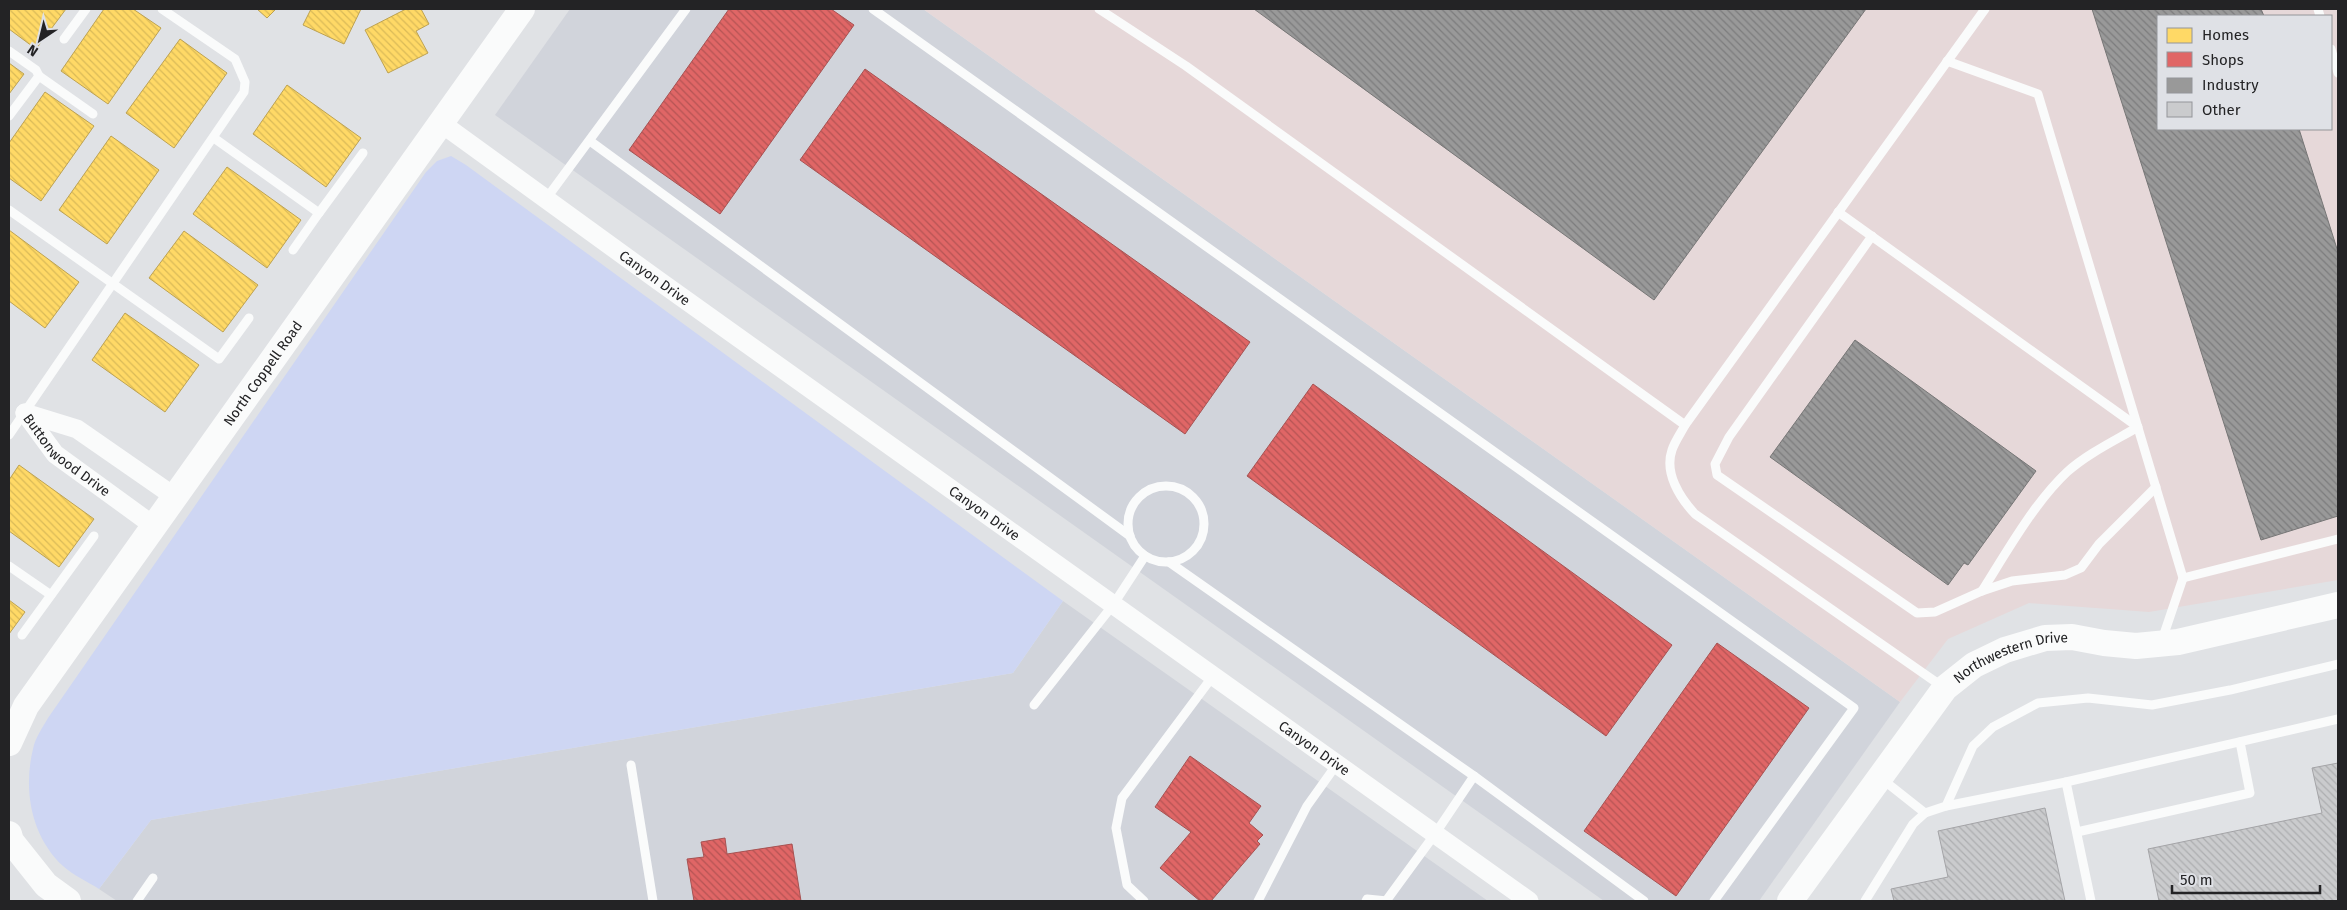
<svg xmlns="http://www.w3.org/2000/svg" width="2347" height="910" font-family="'Fira Sans',sans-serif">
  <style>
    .built { fill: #d1d4db }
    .industrial { fill: #e6d8d9; fill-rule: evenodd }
    .grass { fill: #ced6f3 }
    .homes { fill: url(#homes-back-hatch); stroke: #bda252 }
    .shops { fill: url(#shops-back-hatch); stroke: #a75252 }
    .industry { fill: url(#industry-back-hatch); stroke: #767676 }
    .building { fill: url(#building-back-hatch); stroke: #a4a4a7 }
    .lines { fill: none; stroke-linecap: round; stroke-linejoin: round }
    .lane { stroke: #fafbfb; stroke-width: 9 }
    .street { stroke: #fafbfb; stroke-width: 19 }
    .secondary { stroke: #fafbfb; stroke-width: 26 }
    .labels { text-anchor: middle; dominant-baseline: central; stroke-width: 5; stroke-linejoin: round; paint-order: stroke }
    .street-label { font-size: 14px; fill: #232325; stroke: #dfe1e6 }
  </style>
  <defs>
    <pattern id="homes-back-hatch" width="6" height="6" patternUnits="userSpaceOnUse" patternTransform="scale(1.25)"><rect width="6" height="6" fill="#ffd966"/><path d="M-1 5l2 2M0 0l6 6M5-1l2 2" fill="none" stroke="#daba58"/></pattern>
    <pattern id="shops-back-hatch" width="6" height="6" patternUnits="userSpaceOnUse" patternTransform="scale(1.25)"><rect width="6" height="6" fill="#e06666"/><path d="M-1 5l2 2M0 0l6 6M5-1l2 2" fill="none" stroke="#b55454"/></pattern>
    <pattern id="industry-back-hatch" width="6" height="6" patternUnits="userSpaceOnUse" patternTransform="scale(1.25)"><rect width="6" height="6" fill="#999"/><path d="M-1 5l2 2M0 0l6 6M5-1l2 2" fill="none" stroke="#7c7c7d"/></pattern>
    <pattern id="building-back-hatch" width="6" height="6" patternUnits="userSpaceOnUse" patternTransform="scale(1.25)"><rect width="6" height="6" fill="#cacbcd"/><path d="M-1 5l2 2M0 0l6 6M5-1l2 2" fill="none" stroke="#adaeb0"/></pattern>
  </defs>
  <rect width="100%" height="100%" fill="#e0e2e5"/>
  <g class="built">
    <polygon points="570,9 923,9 1900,702 1759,901 1604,901 495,115"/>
    <polygon points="1063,601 1488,901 117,901 99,889 151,820 1013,673"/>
  </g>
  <path class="industrial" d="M923,9h1415v571l-189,32 -120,-9 -81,36 -48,63zM2158,16h173v113h-173z"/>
  <path class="grass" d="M451,156l15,9 597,436 -50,72 -862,147 -52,69c-11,-7 -26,-14 -36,-23 -32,-30 -40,-76 -30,-117 2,-11 10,-22 15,-31l378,-546 11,-11z"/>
  <g class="homes">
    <polygon points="9,9 66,9 36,49 9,29"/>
    <polygon points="104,9 133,9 161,28 108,104 61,71"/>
    <polygon points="257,9 276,9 267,18"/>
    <polygon points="311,9 361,9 344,44 303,25"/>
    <polygon points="406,9 421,9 429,24 416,31 428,53 388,73 365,30"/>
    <polygon points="180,39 227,73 174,148 126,113"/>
    <polygon points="9,63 24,74 9,94"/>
    <polygon points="287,85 361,138 326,187 253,134"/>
    <polygon points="45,92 94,126 41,201 9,178 9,143"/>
    <polygon points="111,136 159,170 107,244 59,210"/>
    <polygon points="227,167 301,220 267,268 193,214"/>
    <polygon points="9,230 79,282 45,328 9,301"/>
    <polygon points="184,231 258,285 223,332 149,278"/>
    <polygon points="125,313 199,365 165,412 92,360"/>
    <polygon points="19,465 94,519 59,567 9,531 9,480"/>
    <polygon points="9,600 25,612 9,634"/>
  </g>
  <g class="shops">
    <polygon points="729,9 831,9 854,25 720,214 629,150"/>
    <polygon points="865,69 1250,342 1185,434 800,160"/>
    <polygon points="1313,384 1672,645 1606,736 1247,476"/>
    <polygon points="1717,643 1809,708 1676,896 1584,831"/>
    <polygon points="1190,756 1261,806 1249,823 1263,835 1257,841 1260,844 1211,901 1200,901 1160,868 1191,832 1155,807"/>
    <polygon points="725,838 727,854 792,844 801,901 694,901 687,859 704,857 701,842"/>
  </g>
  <g class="industry">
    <polygon points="1254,9 1866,9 1654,300"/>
    <polygon points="2092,9 2261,9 2264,16 2158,16 2158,129 2299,129 2338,252 2338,516 2261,540"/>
    <polygon points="1855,340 2036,471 1968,565 1964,563 1948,585 1770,457"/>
  </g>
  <g class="building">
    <polygon points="2338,763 2338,901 2159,901 2148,849 2322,813 2312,768"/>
    <polygon points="2045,808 2065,901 1894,901 1891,889 1948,877 1938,831"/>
  </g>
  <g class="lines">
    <g class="lane">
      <polyline points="873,9 1854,708 1714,901"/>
      <polyline points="1099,9 1186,66 1685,425"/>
      <polyline points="2318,9 2320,16"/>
      <polyline points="64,39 86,9"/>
      <polyline points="2331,49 2338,73"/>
      <polyline points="9,51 36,70 39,76 9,116"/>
      <polyline points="1947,61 2038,94 2183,578 2162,640"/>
      <polyline points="39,76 93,114"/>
      <polyline points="214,138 319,213 363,153"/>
      <polyline points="590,141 1130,536"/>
      <polyline points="546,199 686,9"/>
      <polyline points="9,210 219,359 249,318"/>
      <path d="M1838,212l300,215c-24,14 -51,27 -71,45 -33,31 -61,81 -85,119"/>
      <polyline points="1872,236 1729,437 1715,464 1717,475 1917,613 1935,612 1982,591 2012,581 2065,575 2081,568 2099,544 2156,487"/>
      <polyline points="293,250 319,213"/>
      <polyline points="9,435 244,92 245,82 235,59 162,9"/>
      <circle cx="1166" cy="524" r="38"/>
      <polyline points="1169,562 1474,776"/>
      <polyline points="9,566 51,595"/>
      <polyline points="2183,578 2338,539"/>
      <polyline points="22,635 94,536"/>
      <path d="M1943,687l-248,-173c-15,-16 -31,-41 -23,-64 3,-9 9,-17 13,-25l300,-416"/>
      <polyline points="1034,705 1113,605 1145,556"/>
      <polyline points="631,765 653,901"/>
      <polyline points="1882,779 1925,813 1946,806 1973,746 1993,727 2038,703 2088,698 2152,705 2230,690 2338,664"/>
      <polyline points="1946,806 2066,782"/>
      <polyline points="2077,832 2250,793 2240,742"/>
      <polyline points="137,901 153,878"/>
      <polyline points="1144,901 1127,885 1116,828 1122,798 1213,676"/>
      <polyline points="1258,901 1307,806 1337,764"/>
      <polyline points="1366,901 1367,899 1387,901"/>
      <polyline points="1386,901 1435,834 1474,776 1644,901"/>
      <polyline points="1865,901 1913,824 1925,813"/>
      <polyline points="2091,901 2066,782 2338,719"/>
    </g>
    <g class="street">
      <path id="s1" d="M441,123l218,158 870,620"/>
      <polyline points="25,413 77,429 175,497"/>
      <path id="s2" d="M25,413l30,41 99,72"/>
    </g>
    <g class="secondary">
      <path id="s3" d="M9,743l17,-37 496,-697"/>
      <polyline points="9,834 11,841 46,885 68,901"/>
      <path id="s4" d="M1790,901l155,-213 29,-23 31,-15 40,-12 27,-1 32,6 32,3 42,-4 160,-37"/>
    </g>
  </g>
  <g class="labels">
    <g class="street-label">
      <text stroke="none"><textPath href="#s1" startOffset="264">Canyon Drive</textPath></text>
      <text stroke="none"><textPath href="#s3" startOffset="449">North Coppell Road</textPath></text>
      <text stroke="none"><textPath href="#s2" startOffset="60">Buttonwood Drive</textPath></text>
      <text stroke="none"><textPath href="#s1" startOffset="669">Canyon Drive</textPath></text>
      <text stroke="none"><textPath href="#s4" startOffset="338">Northwestern Drive</textPath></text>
      <text stroke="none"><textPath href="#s1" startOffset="1074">Canyon Drive</textPath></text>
    </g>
  </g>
  <rect width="2347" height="910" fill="none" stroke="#232325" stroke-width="20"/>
  <rect x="2157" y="15" width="175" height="115" fill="#dfe1e6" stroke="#949599"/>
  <rect x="2167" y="28" width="25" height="15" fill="#ffd966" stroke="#949599"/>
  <text x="2202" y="40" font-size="15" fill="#232325">Homes</text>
  <rect x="2167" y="52" width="25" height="15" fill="#e06666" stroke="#949599"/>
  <text x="2202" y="65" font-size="15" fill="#232325">Shops</text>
  <rect x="2167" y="78" width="25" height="15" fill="#999999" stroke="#949599"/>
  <text x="2202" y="90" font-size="15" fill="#232325">Industry</text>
  <rect x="2167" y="102" width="25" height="15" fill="#cacbcd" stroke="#949599"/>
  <text x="2202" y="115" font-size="15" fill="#232325">Other</text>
  <g transform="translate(40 40) rotate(215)" stroke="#dfe1e6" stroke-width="4" paint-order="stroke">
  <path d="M0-4L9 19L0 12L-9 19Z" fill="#232325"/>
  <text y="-8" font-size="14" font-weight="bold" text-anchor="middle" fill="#232325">N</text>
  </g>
  <path d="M2172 885v8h148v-8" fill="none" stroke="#232325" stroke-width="2.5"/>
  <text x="2180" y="885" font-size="15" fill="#232325" stroke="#dfe1e6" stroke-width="4" paint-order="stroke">50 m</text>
</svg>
